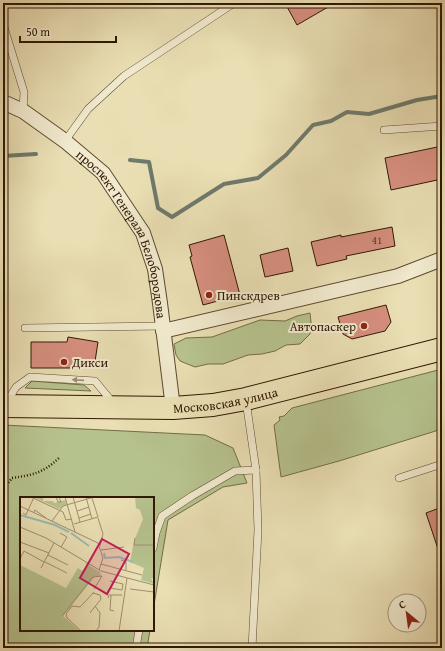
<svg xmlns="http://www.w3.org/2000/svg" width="445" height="651" font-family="'Gentium Book Plus',serif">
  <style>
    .green { fill: #b6c28e; stroke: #736d49 }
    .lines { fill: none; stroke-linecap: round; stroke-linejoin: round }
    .stream { stroke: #6e7a6c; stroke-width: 4 }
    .building { fill: #d78f7f; stroke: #301804 }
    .lane-casing { stroke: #5e4a30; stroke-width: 8 }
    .street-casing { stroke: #5e4a30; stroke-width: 16 }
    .primary-casing { stroke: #301804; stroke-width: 24 }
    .path { stroke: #301804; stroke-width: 2.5; stroke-dasharray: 1 2; stroke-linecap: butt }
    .lane { stroke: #f1eace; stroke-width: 7 }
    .street { stroke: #f1eace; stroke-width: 14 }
    .primary { stroke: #eadfb4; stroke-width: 22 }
    .oneway { fill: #9a8c73 }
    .poi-dot { fill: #8f2418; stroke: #f1eace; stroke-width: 1.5 }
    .labels { text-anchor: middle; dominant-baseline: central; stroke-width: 4; stroke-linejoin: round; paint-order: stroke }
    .number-label { font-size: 11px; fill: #5a3623 }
    .street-label { font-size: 13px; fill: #301804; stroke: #f1eace }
    .poi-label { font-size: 13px; fill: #301804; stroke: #f1eace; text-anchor: start }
    .inset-river { fill: none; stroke: #98bcb2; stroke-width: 2 }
    .inset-road { fill: none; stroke: #a08f6e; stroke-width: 1 }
    .view { fill: #c2185b; fill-opacity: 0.15; stroke: #c2185b; stroke-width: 2 }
    .inset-edge { fill: none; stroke: #301804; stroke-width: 2 }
  </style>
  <rect width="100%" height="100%" fill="#eadfb4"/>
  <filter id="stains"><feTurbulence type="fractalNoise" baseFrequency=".005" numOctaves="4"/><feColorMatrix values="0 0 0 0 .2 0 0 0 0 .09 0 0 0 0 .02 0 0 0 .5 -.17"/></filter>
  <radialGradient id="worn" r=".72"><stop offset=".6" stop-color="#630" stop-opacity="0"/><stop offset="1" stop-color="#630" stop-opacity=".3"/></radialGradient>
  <g class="green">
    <polygon points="310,313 311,322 310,334 300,344 286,345 275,351 262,354 248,355 223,364 208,364 195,367 180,361 176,355 174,344 186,338 212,337 260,320 285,321 297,316"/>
    <polygon points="442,369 442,429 339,461 281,477 274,425 280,420 279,417 284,416 292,408"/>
    <polygon points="32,381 84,385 91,391 25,388"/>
    <polygon points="3,425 205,435 233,448 247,483 223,487 168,520 153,611 153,498 21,498 21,630 150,630 147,648 3,648 3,451 8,440 3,438"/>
  </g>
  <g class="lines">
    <g class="stream">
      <polyline points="3,156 36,154"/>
      <polyline points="130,160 149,162 158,208 172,217 224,184 258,178 286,155 313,125 331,121 347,112 369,114 417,100 442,96"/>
    </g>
  </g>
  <g class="building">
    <polygon points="285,3 335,3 297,25"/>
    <polygon points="442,146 442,179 391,190 385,158"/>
    <polygon points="392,227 395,246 346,256 347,259 317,266 311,242 341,235 341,237"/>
    <polygon points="224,235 240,295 203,305 190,257 192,256 189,245"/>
    <polygon points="288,248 293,271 265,277 260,255"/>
    <polygon points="386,305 391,322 385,331 352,339 343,334 338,317"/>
    <polygon points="68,337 98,342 94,368 75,365 75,368 31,368 31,342 67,342"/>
    <polygon points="442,507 442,554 440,555 426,513"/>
  </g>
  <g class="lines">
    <g class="lane-casing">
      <g id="lane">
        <polyline points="3,24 24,92 23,111"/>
        <polyline points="384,130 442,126"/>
        <polyline points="65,141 88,109 124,76 234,3"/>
        <polyline points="25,328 162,326"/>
        <polyline points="246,401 256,470 258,530 252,648"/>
        <polyline points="7,402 16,387 30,377 95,381 114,404"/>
        <polyline points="399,478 442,464"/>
        <polyline points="153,548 156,533 162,516 192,496 235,471 256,470"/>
        <polyline points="136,648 139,630"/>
      </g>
    </g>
    <g class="street-casing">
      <g id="street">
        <path id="s1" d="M3,102l20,9 42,30 38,32 40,60 12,36 5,34 13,105"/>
        <polyline points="163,331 398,276 442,259"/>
      </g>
    </g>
    <g class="primary-casing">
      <g id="primary">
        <path id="s2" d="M3,406l170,2 40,-3 33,-6 196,-50"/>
      </g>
    </g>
    <path class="path" d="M3,490l9,-12c21,-3 31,-5 47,-20"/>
    <use href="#lane" class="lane"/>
    <use href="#street" class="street"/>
    <use href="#primary" class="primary"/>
  </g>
  <defs><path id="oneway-solid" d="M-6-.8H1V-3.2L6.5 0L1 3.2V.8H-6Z"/></defs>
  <use class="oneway" href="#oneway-solid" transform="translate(78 380) rotate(-176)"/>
  <g class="poi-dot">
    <circle cx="209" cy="295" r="4"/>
    <circle cx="364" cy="326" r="4"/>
    <circle cx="64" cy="362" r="4"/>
  </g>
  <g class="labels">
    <g class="number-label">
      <text x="377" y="240">41</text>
    </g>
    <g class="street-label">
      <text stroke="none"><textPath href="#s1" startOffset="187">проспект Генерала Белобородова</textPath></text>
      <text stroke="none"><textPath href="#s2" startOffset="223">Московская улица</textPath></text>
    </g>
    <g class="poi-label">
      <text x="217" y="295">Пинскдрев</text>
      <text x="356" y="326" text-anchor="end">Автопаскер</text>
      <text x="72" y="362">Дикси</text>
    </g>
  </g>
  <g transform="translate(20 497)">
    <rect width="134" height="134" fill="#eadfb4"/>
    <path d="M14,0h9v4h10l1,2 11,-3 2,4 -8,5zM115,0h19v82l-3,-1 3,6 -13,-4 3,-12 -14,-6 4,-21 9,-22 -3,-9 -4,-2zM65,66l15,9 1,5 -6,-1 -32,40 17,15h-60v-66l46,23 12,-20 4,3 5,-5z" fill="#b6c28e"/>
    <path class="inset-river" d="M0,18l35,10 14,7M51,36l18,13M84,56l1,5 14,-1 14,5"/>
    <path class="inset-road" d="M11,0l32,15 3,8 6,-1M36,0l2,5h3l-2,-5M45,0l10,35M53,0l7,25M66,0l6,22M0,9l78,37 5,15 -4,12M57,14l12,-4M14,15l1,-2 11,8M3,16l3,2 8,-18M59,21l12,-4M78,21l5,16 -3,12M32,24l11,-15 31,-9M54,27l24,-7 -6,-19M0,30l26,11 55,33 53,14M40,36l7,4 -6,10M115,41l-1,7h20M0,45l29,11M81,53l23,-3M28,58l20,10M0,62l4,-8 20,11M101,63l5,2v8M25,65l22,11M81,67l41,11M21,71l13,-25M90,84l13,3M90,91l12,2 1,-6M74,92l8,-13M110,92l24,3M91,98l-1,15 4,1M88,101l1,-3h13M75,109l5,7 -1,14 -3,4M70,116l11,-14 -1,-4 -7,-2M42,119l31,-39 9,-1M61,134l-14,-13 -1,-4 6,-8 8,1 14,-15M99,134l8,-53"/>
    <path class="view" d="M82,42l27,15 -22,40 -27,-16z"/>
    <rect width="134" height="134" class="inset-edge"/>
  </g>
  <rect width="445" height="651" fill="none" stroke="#eadfb4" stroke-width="16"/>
  <rect x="4" y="4" width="437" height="643" fill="none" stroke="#301804" stroke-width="2"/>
  <rect x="8" y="8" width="429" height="635" fill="none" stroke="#301804"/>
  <g transform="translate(407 613) rotate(331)"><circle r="19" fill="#f1eace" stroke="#a4967d"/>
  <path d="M0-3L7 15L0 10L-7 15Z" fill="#8f2418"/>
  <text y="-6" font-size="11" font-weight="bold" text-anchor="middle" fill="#301804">С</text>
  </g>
  <path d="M20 36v6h96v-6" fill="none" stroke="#301804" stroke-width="2"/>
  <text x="26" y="36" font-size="12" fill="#301804" stroke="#f1eace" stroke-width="3" paint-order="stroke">50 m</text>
  <rect width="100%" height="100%" filter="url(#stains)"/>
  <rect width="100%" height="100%" fill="url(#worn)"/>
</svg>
